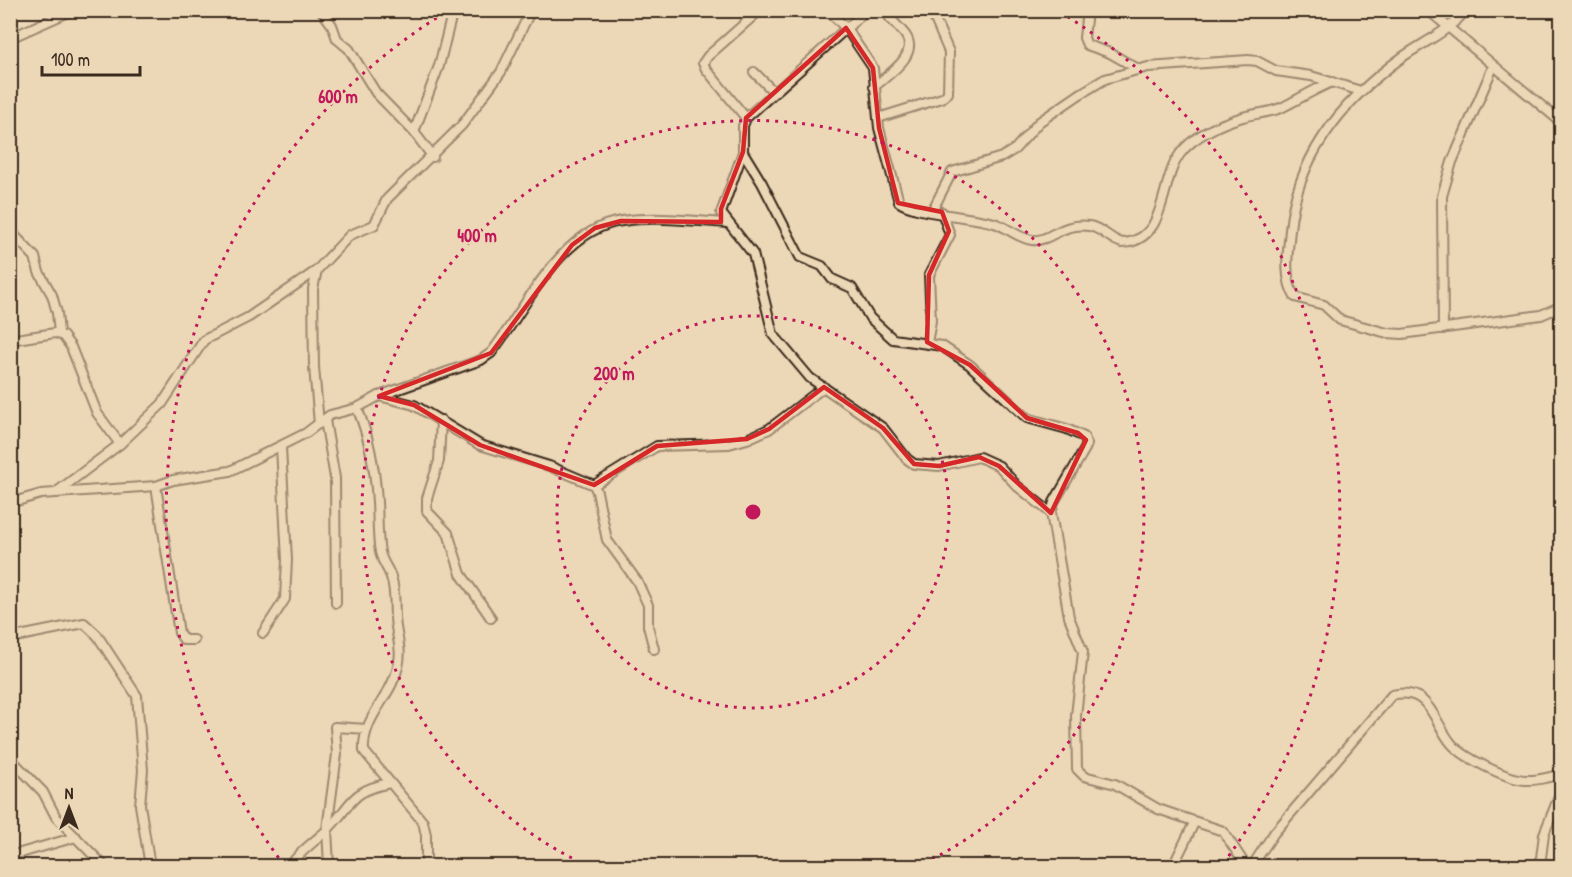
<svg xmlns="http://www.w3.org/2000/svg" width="1572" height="877" font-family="'Patrick Hand',sans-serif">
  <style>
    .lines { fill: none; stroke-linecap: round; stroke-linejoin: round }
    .minor-casing { stroke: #3b2a1e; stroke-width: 12 }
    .minor { stroke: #ecd7b6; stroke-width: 8 }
    .marked { fill: none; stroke: #d62828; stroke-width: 4.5; stroke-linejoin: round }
    .ring { fill: none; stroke: #c2185b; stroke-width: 3; stroke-dasharray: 3 6 }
    .centre { fill: #c2185b; stroke: #ecd7b6; stroke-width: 3 }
    .ring-label { font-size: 18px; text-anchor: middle; font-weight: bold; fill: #c2185b; stroke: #ecd7b6; stroke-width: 4.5; stroke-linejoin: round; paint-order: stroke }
  </style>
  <rect width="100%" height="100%" fill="#ecd7b6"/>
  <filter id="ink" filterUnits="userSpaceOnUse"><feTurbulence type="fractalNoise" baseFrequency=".0167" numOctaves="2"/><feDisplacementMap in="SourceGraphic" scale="12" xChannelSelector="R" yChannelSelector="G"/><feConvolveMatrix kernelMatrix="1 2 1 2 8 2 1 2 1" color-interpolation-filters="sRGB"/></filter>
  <g filter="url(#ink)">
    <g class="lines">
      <g class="minor-casing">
        <g id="minor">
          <polyline points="321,10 332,25 337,39 349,49 376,93 414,132 433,157"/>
          <polyline points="760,10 708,56 703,63 706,69 746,118 743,126 743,152 721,213 753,254 773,334 810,378 883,428 907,459 914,464 939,466 979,457 999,466 1017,486 1051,513"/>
          <path d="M827,10l19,18 27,40 6,60 20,74c18,12 71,14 95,21 14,4 23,15 38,17 19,2 29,-18 57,-14 13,2 20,13 33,17 46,-2 37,-61 58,-89 14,-19 42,-31 63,-37 13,-4 27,-4 40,-10 16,-8 32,-18 49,-25"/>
          <polyline points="1087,10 1084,38 1087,45 1110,53 1138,69"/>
          <polyline points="1428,10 1562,123"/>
          <path d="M1466,10c-17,21 -40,31 -62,46 -60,43 -107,99 -114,174 -2,22 -7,47 5,67l29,8 16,15 47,13 15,1 139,-19 21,-9"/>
          <polyline points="10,38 73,10"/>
          <polyline points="754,72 774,92"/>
          <path d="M874,87c13,-12 45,-31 32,-51 -7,-10 -16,-16 -22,-26"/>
          <polyline points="746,118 867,10"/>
          <polyline points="878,118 942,98 948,93 949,52 931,10"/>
          <polyline points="1558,119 1562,102"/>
          <polyline points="414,132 439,66 453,10"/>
          <polyline points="743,152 762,183 800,257 822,266 832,279 852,288 870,318 893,339 942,346 970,365 1027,418 1067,429 1084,437 1087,444 1085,449 1054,502 1051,513 1069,617 1083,652 1076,716 1077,769 1084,776 1115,784 1158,809 1223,831 1246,866"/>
          <polyline points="932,211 952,172 1002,157 1015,149 1039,122 1080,94 1105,79 1148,67 1248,60 1257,61 1276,71 1311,76 1361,91"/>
          <polyline points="10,221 15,236 35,257 39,272 52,295 57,313 59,333"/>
          <polyline points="1443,329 1442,196 1452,162 1493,67"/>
          <polyline points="10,340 55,333 63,336 71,347 97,413 120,444"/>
          <polyline points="927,343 931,321 929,275 950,235 942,212"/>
          <polyline points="379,396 414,405 480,445 549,466 594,485 597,492 607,540 637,581 648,605 648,626 654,649"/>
          <path d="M357,408c13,30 18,61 20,94 1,16 0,34 3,50 2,10 8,16 11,25 6,17 2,33 5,50 2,14 6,25 2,40 -7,31 -36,50 -34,84l59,71 3,13v31"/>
          <polyline points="325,420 335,478 336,603"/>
          <polyline points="441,420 439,461 427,498 427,511 448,533 461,574 491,618"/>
          <polyline points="319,424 314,367 313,289 317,270 350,235 374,225 387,199 462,125 501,72 531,10"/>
          <polyline points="594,485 657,446 729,444 747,439 769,429 824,387"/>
          <polyline points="156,486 179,633 184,640 194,640"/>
          <polyline points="58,491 120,444 162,404 204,340 249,317 316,271"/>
          <path d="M10,503l31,-9 115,-8 17,-6 57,-9 76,-38 24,-18 27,-7 22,-12 102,-36 10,-7c35,-44 69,-124 131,-132 34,-5 71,0 105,2"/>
          <polyline points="263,633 285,599 287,560 281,447"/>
          <polyline points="10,638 84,623 97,635 137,696 143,770 140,805 150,866"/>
          <polyline points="10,758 43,792 56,817 104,866"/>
          <polyline points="10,856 76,837"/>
          <path d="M290,866c10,-15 23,-23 36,-35 27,-26 22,-40 64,-48"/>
          <polyline points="329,866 327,829 337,754 335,727 367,729"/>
          <polyline points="1173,866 1194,823"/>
          <path d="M1252,866l22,-33 118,-138c38,-9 41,26 59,48 11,14 56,36 74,37 12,1 25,-3 37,-6"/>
          <polyline points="1540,866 1544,834 1562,789"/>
        </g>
      </g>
      <use href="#minor" class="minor"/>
    </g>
  </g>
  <path d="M0 0H1572V877H0ZM846,28l27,40 6,60 19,75 44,9 7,19 -20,44 -2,67 43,23 57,53 51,15 8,7 -35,73 -52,-47 -20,-9 -40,9 -25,-2 -31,-36 -59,-41 -55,42 -22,10 -90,7 -63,39 -114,-40 -66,-40 -35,-9 112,-43 81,-108 23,-17 26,-7 100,1v-13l22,-57 3,-34z" fill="#ecd7b6" fill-opacity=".55" fill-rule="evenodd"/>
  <path class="marked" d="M846,28l27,40 6,60 19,75 44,9 7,19 -20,44 -2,67 43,23 57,53 51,15 8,7 -35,73 -52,-47 -20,-9 -40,9 -25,-2 -31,-36 -59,-41 -55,42 -22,10 -90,7 -63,39 -114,-40 -66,-40 -35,-9 112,-43 81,-108 23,-17 26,-7 100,1v-13l22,-57 3,-34z"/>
  <g class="ring">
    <circle cx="753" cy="512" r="196"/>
    <path d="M588 866A391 391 0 1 1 918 866"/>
    <path d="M284 865A587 587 0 0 1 446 12M1060 12A587 587 0 0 1 1222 865"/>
  </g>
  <circle cx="753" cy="512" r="9" class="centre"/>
  <g class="ring-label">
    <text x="338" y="103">600 m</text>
    <text x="477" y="242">400 m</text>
    <text x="614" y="380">200 m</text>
  </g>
  <rect width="1572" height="877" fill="none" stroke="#ecd7b6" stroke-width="36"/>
  <rect x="18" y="18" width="1536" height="841" fill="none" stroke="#3b2a1e" stroke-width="2" filter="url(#ink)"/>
  <g transform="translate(69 808)" stroke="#ecd7b6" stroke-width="4.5" paint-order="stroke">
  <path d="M0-4.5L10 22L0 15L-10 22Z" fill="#3b2a1e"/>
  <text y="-9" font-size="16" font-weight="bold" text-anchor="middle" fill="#3b2a1e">N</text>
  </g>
  <path d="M42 66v9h98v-9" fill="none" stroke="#3b2a1e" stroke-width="3"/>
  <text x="51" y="66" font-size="18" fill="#3b2a1e" stroke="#ecd7b6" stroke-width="4.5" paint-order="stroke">100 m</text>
</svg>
